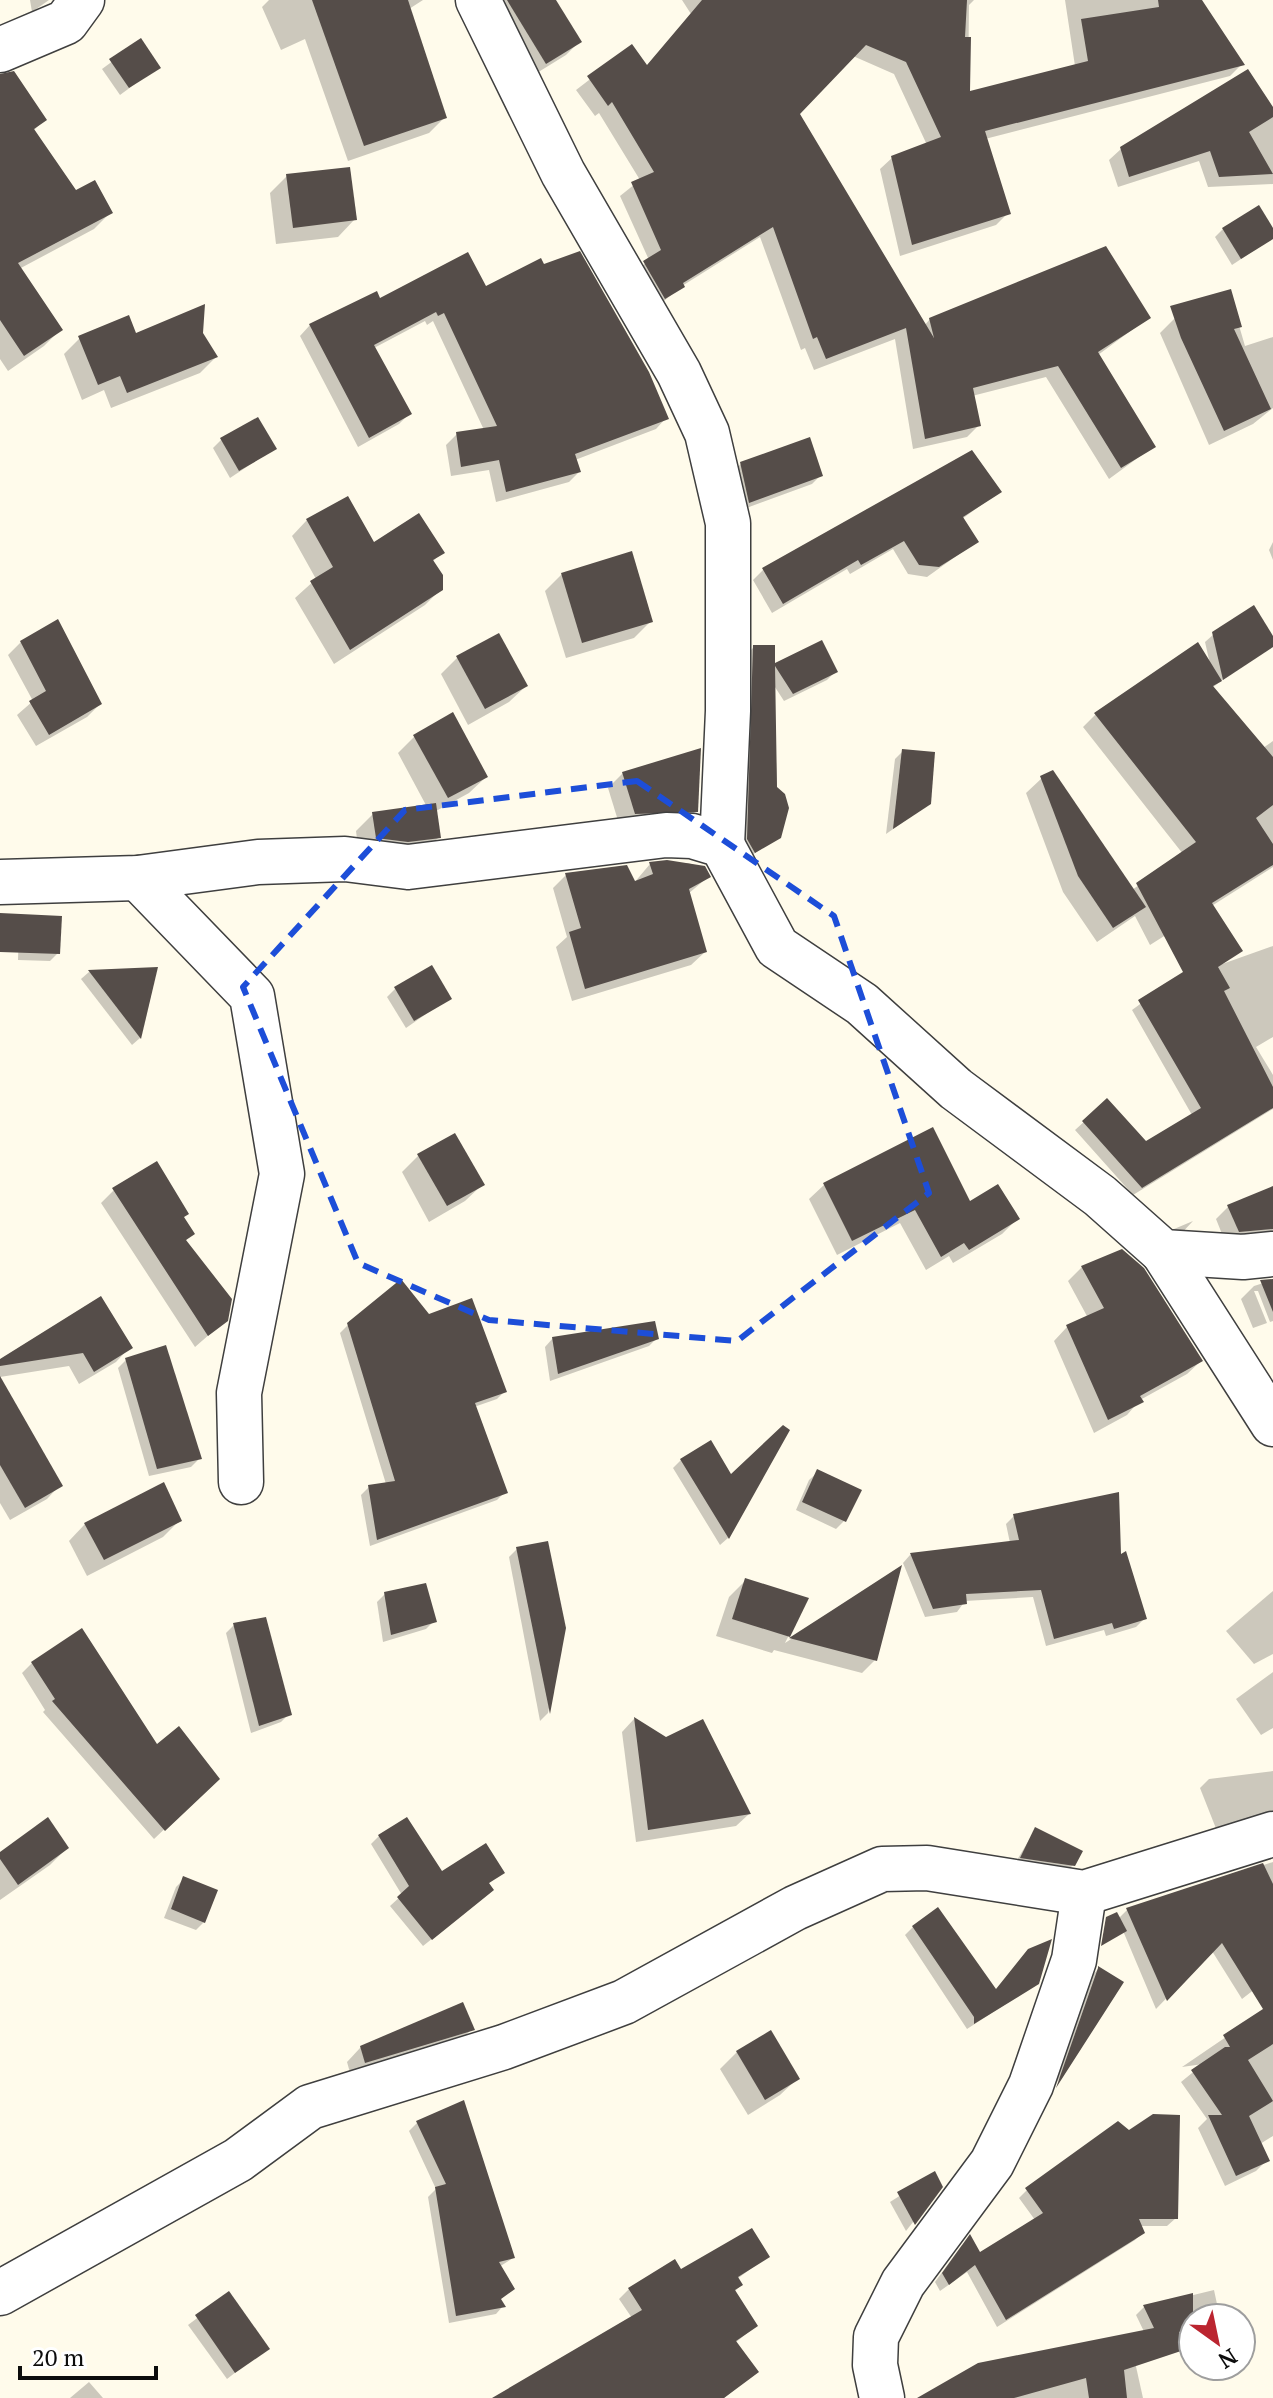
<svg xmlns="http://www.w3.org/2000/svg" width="1273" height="2398" font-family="'PT Serif',serif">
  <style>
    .shadow { fill: #0003 }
    .building { fill: #554d49 }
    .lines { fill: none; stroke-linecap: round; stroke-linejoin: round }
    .minor-casing { stroke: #3f3f3f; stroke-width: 47 }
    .minor { stroke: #fff; stroke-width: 44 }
    .marked { fill: none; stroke: #1d4ed8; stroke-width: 6; stroke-dasharray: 16 10; stroke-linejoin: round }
  </style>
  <rect width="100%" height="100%" fill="#fffbeb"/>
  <g class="shadow">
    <polygon points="30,0 49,0 32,12"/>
    <polygon points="269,0 423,0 409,9 444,118 429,133 348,161 305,39 281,50 262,7"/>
    <polygon points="486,0 554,0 579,42 566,55 532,76"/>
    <polygon points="682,0 974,0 969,5 968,94 1075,66 1065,0 1199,0 1242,64 1230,76 985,139 1008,213 996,225 900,256 880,169 893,157 927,145 894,74 853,56 798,113 924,326 930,319 1148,318 1098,355 1154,446 1109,479 1046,377 972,396 979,425 967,437 913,449 895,339 814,370 805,348 801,350 760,237 682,286 653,310 632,275 649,260 620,196 640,180 599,113 595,116 576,90 632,47 646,67 691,14"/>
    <polygon points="140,41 158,67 120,95 102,69"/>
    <polygon points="0,76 44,120 33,131 75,193 110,213 94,229 19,269 60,330 44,346 8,371 0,359"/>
    <polygon points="1273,111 1273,184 1208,187 1199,161 1118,187 1109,160 1121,149"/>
    <polygon points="287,176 354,220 338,237 276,244 270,193"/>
    <polygon points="1223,229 1273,232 1273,238 1232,265 1215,237"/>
    <polygon points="486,289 666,418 656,429 575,460 579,472 569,482 496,502 489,470 451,476 446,445 457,434 484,430 433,321 427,325 425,321 374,348 409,414 399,424 358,447 300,336 310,325 379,300"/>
    <polygon points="1233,305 1245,346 1273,337 1273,408 1253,424 1209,445 1160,333 1175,318"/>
    <polygon points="201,334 216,357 200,373 111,408 104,390 82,400 64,354 80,338"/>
    <polygon points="221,440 274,449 230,478 213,448"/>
    <polygon points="741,464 821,475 812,484 741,510 732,472"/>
    <polygon points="999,492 962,519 976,542 927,577 908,574 893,549 850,574 847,569 772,613 753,580 763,570"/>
    <polygon points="307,520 373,545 442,553 432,562 441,589 425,605 334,664 295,598 316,579 292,536"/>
    <polygon points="1273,542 1273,560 1269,550"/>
    <polygon points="562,574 651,621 634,638 566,658 545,591"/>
    <polygon points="1214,634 1249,660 1212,688 1263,748 1273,741 1273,867 1150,945 1135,916 1097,942 1063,892 1026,793 1042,778 1132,890 1183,854 1083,727 1095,715 1197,644 1210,664 1205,642"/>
    <polygon points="21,642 100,704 87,717 36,746 17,715 33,701 8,655"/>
    <polygon points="754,647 773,666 835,672 827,680 784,701 773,684 779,837 746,859 740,848 746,655"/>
    <polygon points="457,658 526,686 509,702 468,725 441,674"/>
    <polygon points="415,736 486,777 469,793 436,811 439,837 422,854 359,854 356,831 373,814 427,807 398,753"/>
    <polygon points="903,751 929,804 886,834 895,759"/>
    <polygon points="623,773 696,811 682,826 620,827 608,788"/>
    <polygon points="688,863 704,868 708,877 688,894 705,952 691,965 572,1001 556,947 567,937 553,888 566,875 634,883 650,864"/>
    <polygon points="19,924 58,953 50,961 18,960"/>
    <polygon points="1273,946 1273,1037 1256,1047 1273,1075 1273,1109 1133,1195 1075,1130 1107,1101 1145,1143 1192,1115 1132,1010 1169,983"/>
    <polygon points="156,969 140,1038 132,1045 81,979 89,972"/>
    <polygon points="395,989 449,998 406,1028 387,997"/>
    <polygon points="932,1130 969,1204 1017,1219 1002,1234 953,1263 949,1256 926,1270 900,1223 837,1255 809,1199 824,1185"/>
    <polygon points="418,1156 482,1185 465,1201 429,1222 402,1172"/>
    <polygon points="1273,1188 1273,1246 1226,1244 1216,1219 1229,1206"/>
    <polygon points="114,1190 182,1218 192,1234 184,1242 226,1320 195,1347 101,1203"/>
    <polygon points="1193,1221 1179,1236 1168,1235 1174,1229"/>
    <polygon points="1082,1267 1201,1361 1187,1374 1140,1400 1127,1415 1094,1433 1054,1341 1067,1327 1088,1318 1068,1281"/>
    <polygon points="1273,1280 1273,1321 1270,1322 1258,1291 1254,1291 1267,1323 1253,1328 1241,1299 1254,1286"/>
    <polygon points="428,1316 505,1391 497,1399 474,1407 505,1492 497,1500 370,1546 361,1495 369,1487 386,1484 340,1333 348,1325"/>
    <polygon points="553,1338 657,1338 649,1346 550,1381 545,1347"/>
    <polygon points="130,1347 116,1362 79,1384 69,1366 0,1377 0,1362"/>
    <polygon points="126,1360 199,1459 191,1467 149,1476 118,1368"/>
    <polygon points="0,1380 60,1485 47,1499 10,1520 0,1503"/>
    <polygon points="787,1431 728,1538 720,1545 673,1468 681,1460 731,1477"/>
    <polygon points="818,1472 844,1521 836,1529 796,1510 809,1480"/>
    <polygon points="1014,1516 1119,1557 1145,1618 1136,1627 1106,1636 1104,1630 1046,1646 1033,1597 965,1601 957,1612 925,1617 903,1563 910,1555 1010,1543 1006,1524"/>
    <polygon points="180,1520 163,1537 87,1576 69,1541 85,1524"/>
    <polygon points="517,1549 564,1628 548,1713 540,1721 509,1557"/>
    <polygon points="899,1569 875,1660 862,1673 774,1650 772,1653 716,1636 729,1597 746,1580 807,1599 785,1643"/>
    <polygon points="1273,1591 1273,1654 1254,1664 1226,1631"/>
    <polygon points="385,1594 434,1621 426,1629 383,1642 377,1602"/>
    <polygon points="234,1625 289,1714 281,1722 251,1733 226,1633"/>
    <polygon points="32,1663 157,1747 217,1779 154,1839 43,1712 45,1710 22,1673"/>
    <polygon points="1273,1672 1273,1728 1261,1735 1236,1699"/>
    <polygon points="634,1719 749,1814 736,1826 636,1842 622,1732"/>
    <polygon points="1273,1771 1273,1821 1217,1831 1200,1788 1209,1779"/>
    <polygon points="1035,1830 1073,1865 1065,1873 1014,1865"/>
    <polygon points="379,1836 441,1874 502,1872 488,1884 483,1898 423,1946 390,1906 402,1895 371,1844"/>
    <polygon points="67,1848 50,1865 0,1900 0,1854"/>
    <polygon points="1273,1862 1273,1975 1242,1999 1212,1951 1156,2009 1118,1919 1127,1910"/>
    <polygon points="184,1879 204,1922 196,1930 164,1918 176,1887"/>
    <polygon points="913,1927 995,1991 1038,1983 967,2029 905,1935"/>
    <polygon points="1098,1969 1121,1982 1052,2090 1091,1977"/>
    <polygon points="1273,2005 1273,2136 1260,2144 1267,2160 1256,2171 1225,2186 1198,2128 1207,2119 1181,2082 1203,2064 1182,2067"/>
    <polygon points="472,2029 458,2043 351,2076 347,2062 361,2047"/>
    <polygon points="737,2052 797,2079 780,2095 748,2115 720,2069"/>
    <polygon points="417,2123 513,2258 499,2267 512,2289 499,2300 503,2306 496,2314 449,2323 428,2197 436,2189 409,2131"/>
    <polygon points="934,2174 941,2186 906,2231 890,2202"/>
    <polygon points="1027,2190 1176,2218 1167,2226 1140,2226 1143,2232 1135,2240 997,2327 967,2272 940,2291 935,2282 962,2245 979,2254 1035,2220 1019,2198"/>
    <polygon points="768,2256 737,2279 741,2285 734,2292 756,2326 735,2343 756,2372 724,2398 541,2398 632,2318 619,2299 629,2289 680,2272"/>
    <polygon points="1214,2290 1220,2318 1193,2318 1193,2334 1150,2344 1136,2315 1144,2307"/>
    <polygon points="229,2294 267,2348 227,2379 188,2325"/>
    <polygon points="1129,2335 1143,2398 943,2398"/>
    <polygon points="89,2382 103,2398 70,2398"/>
  </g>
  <g class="building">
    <polygon points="312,0 408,0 447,118 364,146"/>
    <polygon points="507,0 556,0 582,42 546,64"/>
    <polygon points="702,0 967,0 965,37 971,37 970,91 1088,61 1081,19 1159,7 1158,0 1202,0 1245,65 985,131 1011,214 912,245 891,156 941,137 906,62 866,45 800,114 934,338 929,318 1106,246 1151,318 1098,352 1156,447 1121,468 1058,366 973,388 981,426 925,439 906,328 826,359 817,337 813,339 773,227 683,283 685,287 665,299 643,261 661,250 631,182 654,172 612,102 608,106 587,76 632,44 647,65"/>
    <polygon points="141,38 161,68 129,88 109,59"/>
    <polygon points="1248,69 1273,107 1273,117 1249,132 1273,174 1219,177 1210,151 1129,177 1120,147"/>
    <polygon points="14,71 47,120 34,129 76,190 95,180 113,213 18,263 63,330 24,356 0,320 0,74"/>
    <polygon points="350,167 357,220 293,228 286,174"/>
    <polygon points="1259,205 1273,228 1273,239 1241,259 1222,228"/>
    <polygon points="580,251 649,372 669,419 575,454 581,472 506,492 499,460 461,467 456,432 497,426 444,313 438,316 436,312 374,345 412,414 369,438 309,324 377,291 380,298 468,252 486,286 541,258 544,264"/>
    <polygon points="1231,289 1242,327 1234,329 1271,409 1224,431 1181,338 1170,306"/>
    <polygon points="205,304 203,333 218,357 127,393 120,376 98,385 78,336 129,315 136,333"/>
    <polygon points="258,417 277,449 239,471 220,438"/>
    <polygon points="810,437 823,476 749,503 740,462"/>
    <polygon points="972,450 1002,492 963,517 979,542 939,567 919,565 904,541 861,565 858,560 783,604 762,568"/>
    <polygon points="348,496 374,542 419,513 445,553 433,560 443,575 443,590 350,650 310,581 333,567 306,519"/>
    <polygon points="632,551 653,622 582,643 561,573"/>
    <polygon points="1254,605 1273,636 1273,647 1223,680 1212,632"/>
    <polygon points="58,619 102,704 49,735 29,701 46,691 20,641"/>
    <polygon points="499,633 528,686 485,709 456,656"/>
    <polygon points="822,640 838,672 793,694 775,666 777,787 785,794 789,808 781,838 755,853 747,839 753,645 775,645 775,663"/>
    <polygon points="1198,642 1222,681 1213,686 1273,757 1273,805 1256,818 1273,844 1273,865 1212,903 1243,951 1218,967 1230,988 1224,991 1273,1087 1273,1108 1142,1188 1082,1121 1107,1098 1146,1141 1201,1108 1138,1000 1183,972 1136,883 1196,842 1094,713"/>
    <polygon points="453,712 488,777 448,798 413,735"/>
    <polygon points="701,748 698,812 635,814 622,772"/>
    <polygon points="902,749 935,752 931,804 893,829"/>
    <polygon points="1053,770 1146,907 1113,928 1078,876 1040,776"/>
    <polygon points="436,803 441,838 408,842 376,838 372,812"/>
    <polygon points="667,860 705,866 711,877 689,889 707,952 585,989 569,932 581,928 565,873 627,865 635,881 653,874 649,862"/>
    <polygon points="0,913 62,916 60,954 0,952"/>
    <polygon points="432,965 452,999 414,1021 394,987"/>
    <polygon points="158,967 141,1039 88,970"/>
    <polygon points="933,1127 970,1201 998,1184 1020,1219 969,1250 964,1243 941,1257 915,1210 852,1241 823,1183"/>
    <polygon points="455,1133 485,1185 447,1206 417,1154"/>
    <polygon points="157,1161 189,1214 184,1217 195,1234 186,1240 232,1299 228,1321 208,1336 112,1188"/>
    <polygon points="1273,1186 1273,1229 1239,1232 1227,1205"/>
    <polygon points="1122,1249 1144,1268 1203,1361 1140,1396 1144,1402 1108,1420 1066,1325 1104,1308 1081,1266"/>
    <polygon points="401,1279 429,1314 472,1298 507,1392 475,1403 508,1493 377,1540 368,1485 395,1481 347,1323"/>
    <polygon points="1273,1279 1273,1312 1260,1280"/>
    <polygon points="101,1296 133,1348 94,1372 83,1353 0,1366 0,1359"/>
    <polygon points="655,1321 659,1339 558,1374 552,1337"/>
    <polygon points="166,1345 202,1459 157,1469 125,1358"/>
    <polygon points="0,1376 63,1486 25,1508 0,1465"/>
    <polygon points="783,1425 790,1430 729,1539 680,1459 711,1440 731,1474"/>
    <polygon points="817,1469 862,1490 846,1522 802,1502"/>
    <polygon points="164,1482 182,1521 104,1560 84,1523"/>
    <polygon points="1119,1492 1121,1554 1126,1551 1147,1619 1114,1629 1112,1623 1054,1639 1041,1590 966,1594 967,1604 933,1609 910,1553 1019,1540 1013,1514"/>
    <polygon points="548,1541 566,1628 550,1714 516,1547"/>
    <polygon points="902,1565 877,1661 789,1638 831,1611"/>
    <polygon points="745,1578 809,1598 790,1637 732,1619"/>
    <polygon points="426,1583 437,1622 391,1635 384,1592"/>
    <polygon points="266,1617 292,1715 259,1726 233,1623"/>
    <polygon points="82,1628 157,1744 179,1726 220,1779 165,1831 52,1701 55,1699 31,1662"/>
    <polygon points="634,1717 666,1737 703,1719 751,1814 648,1830"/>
    <polygon points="48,1817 69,1848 18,1885 0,1859 0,1852"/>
    <polygon points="407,1817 442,1871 486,1843 505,1873 489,1883 494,1890 432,1940 397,1897 409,1886 378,1835"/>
    <polygon points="1035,1827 1083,1851 1075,1866 1020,1858"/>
    <polygon points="1263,1863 1273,1884 1273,2044 1248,2060 1273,2101 1249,2116 1270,2161 1236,2176 1208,2115 1222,2115 1191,2070 1225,2047 1230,2047 1223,2035 1263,2009 1222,1943 1167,2001 1126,1908"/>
    <polygon points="183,1876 218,1890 205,1923 171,1909"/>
    <polygon points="938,1907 996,1989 1028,1949 1052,1939 1039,1984 974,2024 974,2017 912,1926"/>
    <polygon points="1117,1912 1127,1931 1101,1946 1106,1917"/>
    <polygon points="1098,1966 1124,1982 1056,2088 1098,1968"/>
    <polygon points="463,2002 475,2030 365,2063 360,2046"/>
    <polygon points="771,2030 800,2079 765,2100 736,2051"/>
    <polygon points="464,2100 515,2258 499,2262 515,2289 501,2299 506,2307 456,2316 435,2187 446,2184 416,2121"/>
    <polygon points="1153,2114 1180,2115 1178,2219 1139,2219 1145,2233 1006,2320 975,2265 949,2285 942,2273 970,2234 980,2252 1043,2213 1025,2188 1118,2121 1129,2130"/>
    <polygon points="935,2171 943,2187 915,2225 897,2192"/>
    <polygon points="752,2228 770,2257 738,2277 743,2285 735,2290 758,2326 736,2341 759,2372 724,2398 492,2398 642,2310 628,2288 675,2259 681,2269"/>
    <polygon points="229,2291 270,2349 235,2373 195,2315"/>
    <polygon points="1193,2293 1193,2329 1179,2332 1184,2350 1124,2370 1127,2398 1089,2398 1086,2378 1014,2398 917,2398 978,2363 1154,2328 1143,2305"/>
  </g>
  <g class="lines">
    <g class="minor-casing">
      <g id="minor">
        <polyline points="478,0 563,173 679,373 707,433 728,523 728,711 722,845"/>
        <polyline points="0,50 66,22 82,0"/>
        <polyline points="138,878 252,996 282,1174 239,1393 241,1482"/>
        <polyline points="0,882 138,878 258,862 345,859 408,867 666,835 692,836 722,845 777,947 862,1004 956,1089 1100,1196 1163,1252 1243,1257 1273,1254"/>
        <polyline points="1163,1252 1273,1424"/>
        <polyline points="0,2293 238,2160 310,2107 504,2047 624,2002 795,1908 882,1869 927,1868 1084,1893 1273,1834"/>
        <polyline points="882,2398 875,2365 876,2337 903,2283 992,2163 1031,2085 1074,1960 1084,1893"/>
      </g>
    </g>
    <use href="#minor" class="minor"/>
  </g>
  <path class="marked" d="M637,781l197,135 95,277 -192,148 -248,-21 -131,-57 -115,-276 162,-177z"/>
  <g transform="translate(1217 2342) rotate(147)"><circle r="38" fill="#ffffff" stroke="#9e9e9e" stroke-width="2"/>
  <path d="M0-6L14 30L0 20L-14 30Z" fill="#bb2530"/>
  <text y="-12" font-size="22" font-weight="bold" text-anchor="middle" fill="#0c0c0c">N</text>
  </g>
  <path d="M20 2366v12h136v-12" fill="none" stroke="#0c0c0c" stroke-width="4"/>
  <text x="32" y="2366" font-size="24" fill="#0c0c0c" stroke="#ffffff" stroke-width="6" paint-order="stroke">20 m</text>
</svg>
